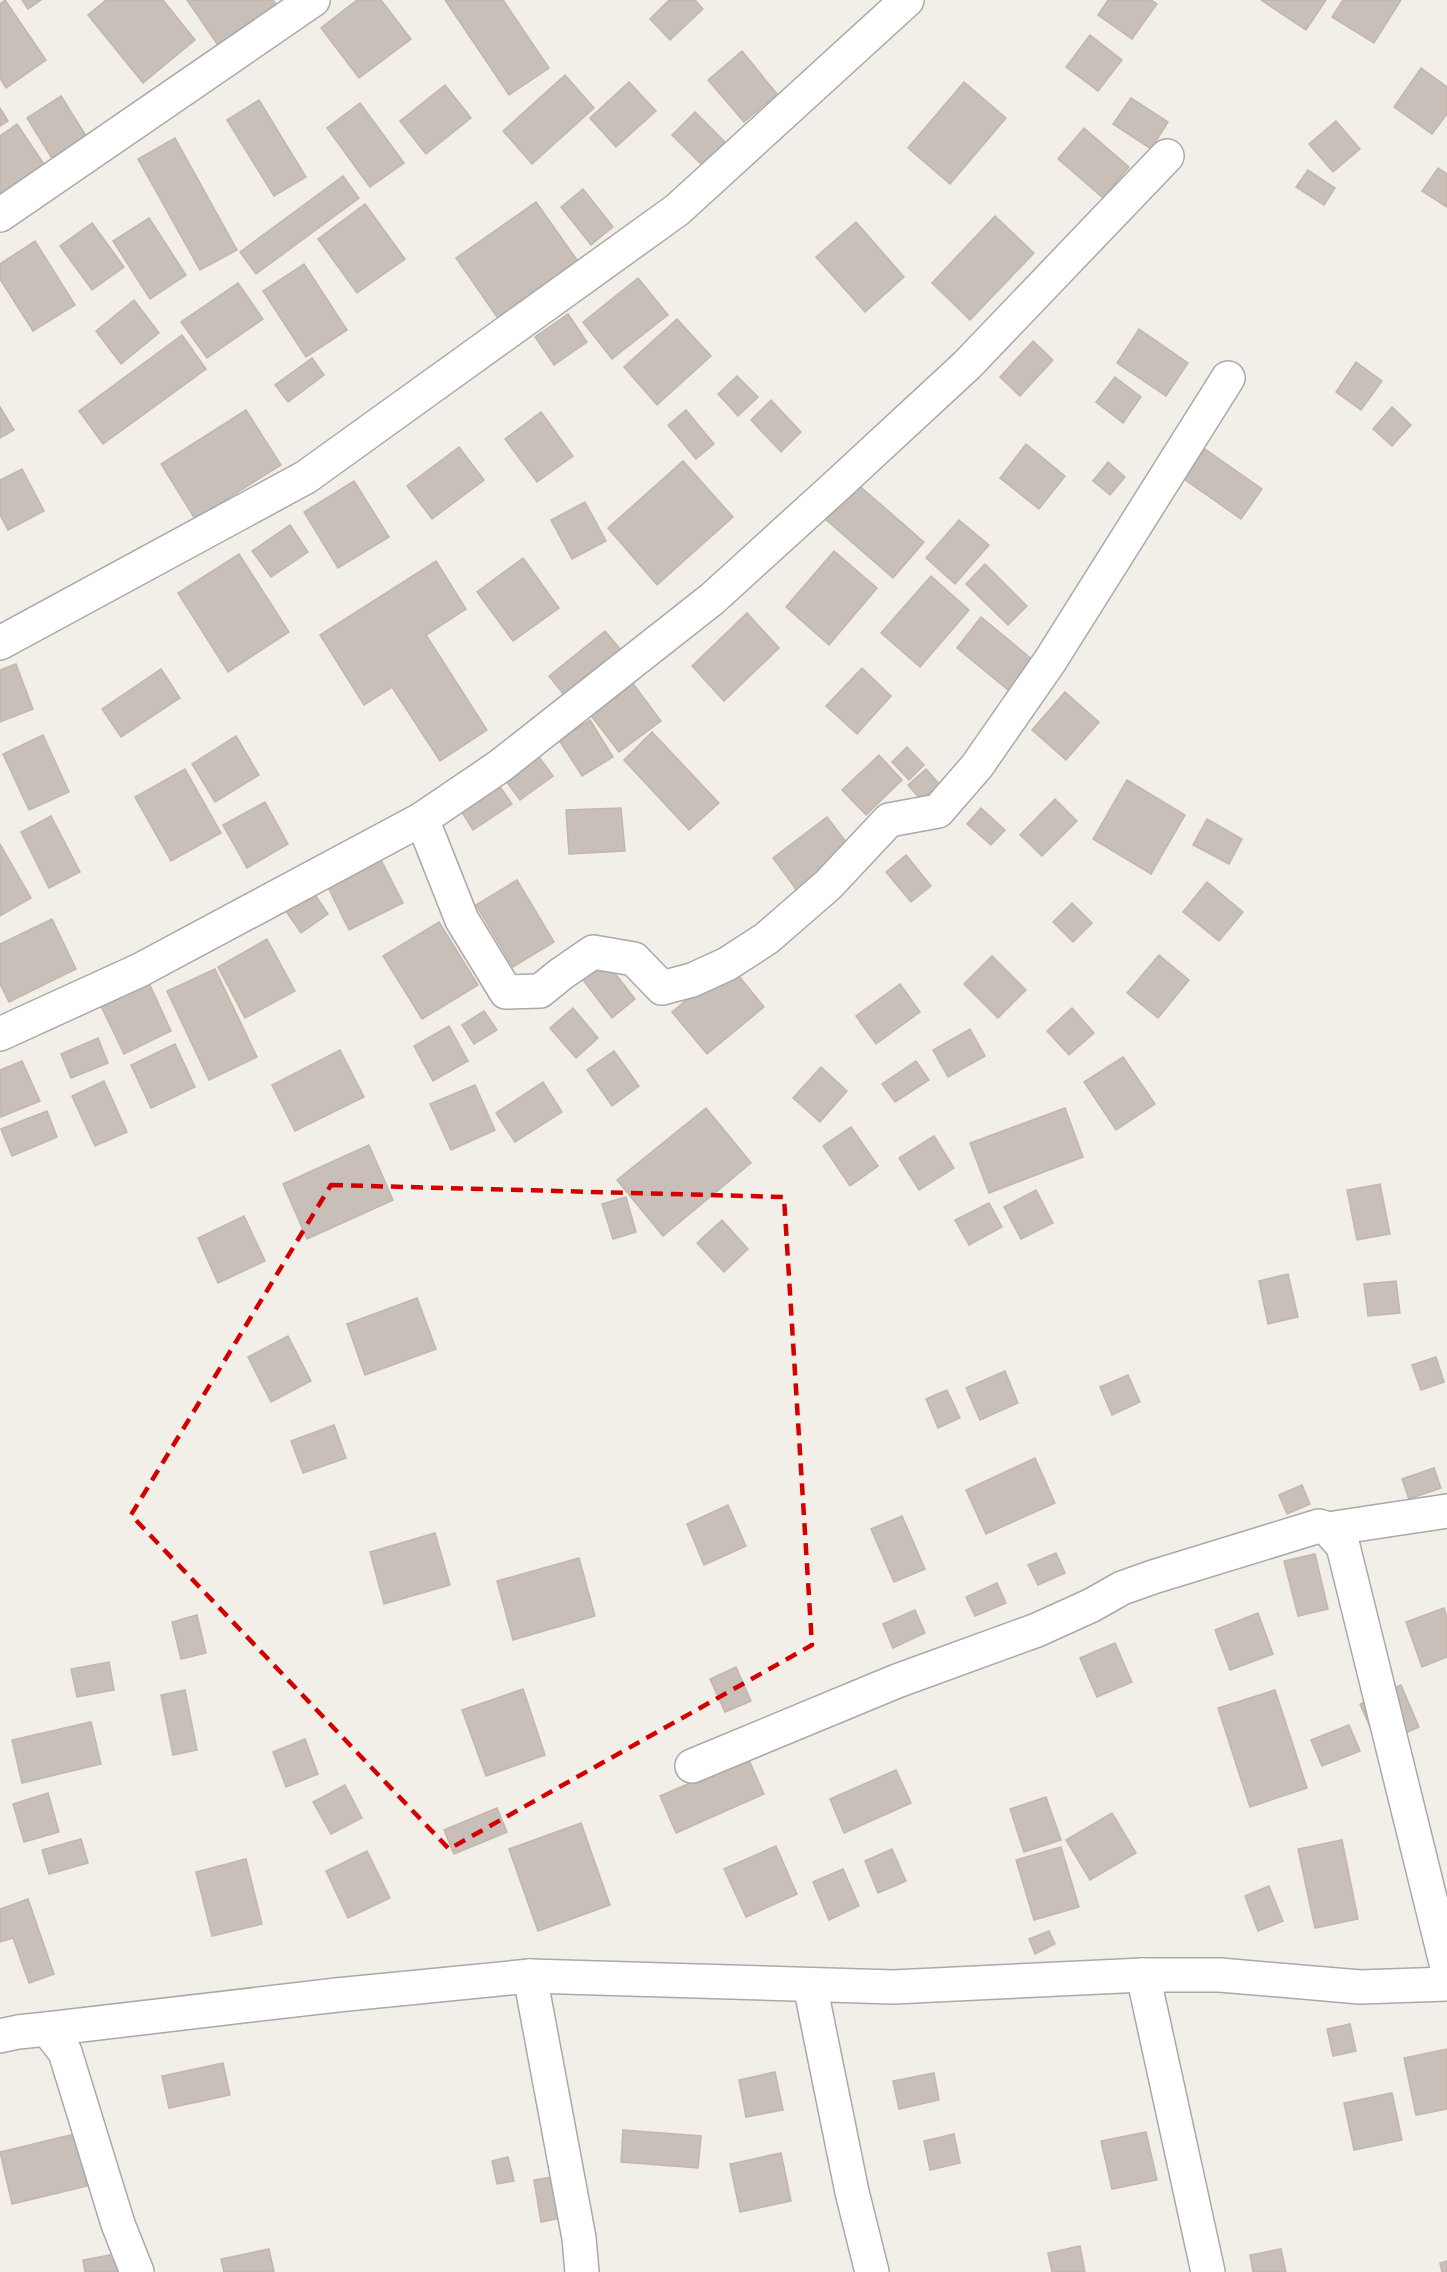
<svg xmlns="http://www.w3.org/2000/svg" width="1447" height="2272" font-family="'Exo 2',sans-serif">
  <style>
    .building { fill: #c7bfb8; stroke: #c4b6ab; stroke-width: 1.5 }
    .lines { fill: none; stroke-linecap: round; stroke-linejoin: round }
    .street-casing { stroke: #a9a9a9; stroke-width: 36 }
    .street { stroke: #fff; stroke-width: 33 }
    .marked { fill: none; stroke: #d40000; stroke-width: 4.5; stroke-dasharray: 12 8; stroke-linejoin: round }
  </style>
  <rect width="100%" height="100%" fill="#f2efe9"/>
  <g class="building">
    <polygon points="5,0 46,60 6,88 0,78 0,4"/>
    <polygon points="22,0 41,0 28,9"/>
    <polygon points="106,0 163,0 195,40 143,83 88,15"/>
    <polygon points="187,0 273,0 279,8 220,48"/>
    <polygon points="357,0 381,0 411,39 359,78 321,28"/>
    <polygon points="445,0 503,0 549,68 509,95"/>
    <polygon points="669,0 695,0 703,9 670,40 650,19"/>
    <polygon points="1108,0 1151,0 1157,4 1132,39 1098,15"/>
    <polygon points="1261,0 1326,0 1306,30"/>
    <polygon points="1343,0 1401,0 1374,43 1332,17"/>
    <polygon points="1090,35 1122,60 1098,91 1066,67"/>
    <polygon points="742,51 777,94 744,122 708,80"/>
    <polygon points="1421,68 1447,87 1447,114 1432,134 1394,107"/>
    <polygon points="565,75 594,108 532,164 503,131"/>
    <polygon points="629,82 656,111 616,147 590,118"/>
    <polygon points="964,82 1006,118 950,184 908,148"/>
    <polygon points="445,85 471,118 426,154 400,121"/>
    <polygon points="61,96 88,139 53,160 27,118"/>
    <polygon points="1131,98 1168,122 1151,149 1113,124"/>
    <polygon points="259,100 306,177 274,196 227,120"/>
    <polygon points="360,103 404,163 370,187 327,128"/>
    <polygon points="0,108 8,121 0,126"/>
    <polygon points="695,112 726,143 703,166 672,135"/>
    <polygon points="1336,121 1360,149 1333,172 1309,144"/>
    <polygon points="17,124 44,164 0,194 0,136"/>
    <polygon points="1084,128 1129,167 1103,198 1058,159"/>
    <polygon points="175,138 237,250 200,270 138,159"/>
    <polygon points="1438,168 1447,174 1447,207 1422,191"/>
    <polygon points="1308,170 1335,188 1324,205 1296,187"/>
    <polygon points="343,176 359,198 256,274 240,252"/>
    <polygon points="583,189 613,227 591,245 561,207"/>
    <polygon points="536,202 582,267 502,324 456,258"/>
    <polygon points="365,204 405,259 357,293 318,239"/>
    <polygon points="995,216 1034,253 970,320 932,283"/>
    <polygon points="149,218 186,275 150,299 113,241"/>
    <polygon points="856,222 904,277 865,312 816,257"/>
    <polygon points="92,223 124,267 92,290 60,246"/>
    <polygon points="35,241 75,305 33,331 0,279 0,264"/>
    <polygon points="304,264 347,330 306,357 263,291"/>
    <polygon points="638,278 668,315 612,359 583,322"/>
    <polygon points="238,283 263,319 207,358 181,322"/>
    <polygon points="134,300 159,333 121,364 96,331"/>
    <polygon points="568,314 587,342 554,365 535,337"/>
    <polygon points="677,319 711,356 657,405 624,367"/>
    <polygon points="1139,329 1188,363 1166,396 1117,363"/>
    <polygon points="182,335 206,369 103,444 79,411"/>
    <polygon points="1033,341 1053,360 1020,396 1000,377"/>
    <polygon points="312,358 324,375 288,402 275,385"/>
    <polygon points="1356,362 1382,381 1361,410 1336,392"/>
    <polygon points="737,376 758,397 738,416 718,394"/>
    <polygon points="1115,377 1141,397 1123,423 1096,402"/>
    <polygon points="771,400 801,432 781,452 751,420"/>
    <polygon points="0,407 14,430 0,438"/>
    <polygon points="1392,407 1411,425 1392,446 1373,429"/>
    <polygon points="246,410 281,465 195,519 161,464"/>
    <polygon points="686,410 714,444 696,459 668,425"/>
    <polygon points="541,412 573,456 537,482 505,439"/>
    <polygon points="1026,444 1065,476 1039,509 1000,478"/>
    <polygon points="459,447 484,480 432,519 407,486"/>
    <polygon points="1205,449 1262,489 1241,519 1184,479"/>
    <polygon points="683,461 733,517 657,585 608,528"/>
    <polygon points="1108,462 1125,477 1110,495 1093,481"/>
    <polygon points="22,469 44,511 8,530 0,515 0,480"/>
    <polygon points="354,481 389,537 338,568 304,512"/>
    <polygon points="855,482 924,542 893,578 824,518"/>
    <polygon points="585,502 606,541 572,559 551,520"/>
    <polygon points="959,520 989,545 955,584 926,558"/>
    <polygon points="290,525 308,552 271,577 252,551"/>
    <polygon points="834,551 877,588 829,645 786,607"/>
    <polygon points="239,554 289,632 228,672 178,593"/>
    <polygon points="523,558 559,608 513,641 477,592"/>
    <polygon points="436,561 466,609 426,635 487,730 440,761 392,687 364,705 320,635"/>
    <polygon points="985,564 1027,606 1008,625 966,584"/>
    <polygon points="931,576 969,610 920,667 881,633"/>
    <polygon points="747,613 779,648 724,701 692,666"/>
    <polygon points="981,617 1033,660 1008,690 957,648"/>
    <polygon points="605,631 625,655 569,701 549,676"/>
    <polygon points="16,664 33,709 0,722 0,670"/>
    <polygon points="862,668 891,696 857,734 826,706"/>
    <polygon points="161,669 180,698 121,737 102,709"/>
    <polygon points="631,681 661,721 619,752 589,713"/>
    <polygon points="1065,692 1099,722 1066,760 1032,730"/>
    <polygon points="590,720 613,757 582,776 559,740"/>
    <polygon points="652,732 719,803 689,830 624,760"/>
    <polygon points="43,735 69,792 29,810 3,754"/>
    <polygon points="236,736 259,775 215,802 192,764"/>
    <polygon points="907,747 924,765 909,780 892,762"/>
    <polygon points="536,753 553,776 520,800 503,777"/>
    <polygon points="879,755 902,780 866,815 842,790"/>
    <polygon points="185,769 221,833 171,861 135,797"/>
    <polygon points="926,769 940,785 922,801 908,785"/>
    <polygon points="1127,780 1185,815 1151,874 1093,839"/>
    <polygon points="496,781 512,804 473,830 458,806"/>
    <polygon points="1055,799 1077,821 1042,856 1020,835"/>
    <polygon points="265,802 288,844 247,868 223,825"/>
    <polygon points="621,808 625,851 569,854 566,810"/>
    <polygon points="981,808 1005,830 991,845 967,824"/>
    <polygon points="51,816 80,872 49,888 21,832"/>
    <polygon points="827,817 853,851 798,892 773,858"/>
    <polygon points="1207,819 1242,839 1229,864 1193,845"/>
    <polygon points="0,844 31,898 0,916"/>
    <polygon points="378,854 403,903 349,930 325,881"/>
    <polygon points="906,855 931,886 911,902 886,872"/>
    <polygon points="517,880 554,942 513,967 476,905"/>
    <polygon points="1207,882 1243,912 1219,941 1183,912"/>
    <polygon points="308,884 328,914 301,933 281,904"/>
    <polygon points="1072,903 1092,923 1073,942 1053,922"/>
    <polygon points="52,919 76,969 9,1002 0,984 0,944"/>
    <polygon points="439,922 478,985 422,1019 383,956"/>
    <polygon points="267,939 295,991 245,1018 218,967"/>
    <polygon points="1159,955 1189,980 1158,1018 1127,993"/>
    <polygon points="992,956 1026,990 998,1018 964,984"/>
    <polygon points="606,962 635,999 612,1018 583,980"/>
    <polygon points="729,964 764,1007 707,1054 672,1012"/>
    <polygon points="215,969 257,1057 209,1080 167,991"/>
    <polygon points="149,983 171,1031 124,1054 101,1006"/>
    <polygon points="900,984 920,1012 876,1044 856,1016"/>
    <polygon points="573,1008 598,1038 576,1058 550,1028"/>
    <polygon points="1072,1008 1094,1033 1069,1055 1047,1031"/>
    <polygon points="484,1011 497,1030 474,1044 462,1025"/>
    <polygon points="449,1026 468,1061 433,1081 414,1046"/>
    <polygon points="970,1029 985,1056 948,1077 933,1050"/>
    <polygon points="98,1038 108,1063 71,1078 61,1054"/>
    <polygon points="175,1044 195,1087 151,1108 131,1065"/>
    <polygon points="340,1050 364,1097 295,1131 272,1085"/>
    <polygon points="614,1051 639,1086 612,1106 587,1070"/>
    <polygon points="1123,1057 1155,1104 1116,1130 1084,1082"/>
    <polygon points="22,1061 40,1101 1,1117 0,1070"/>
    <polygon points="916,1061 929,1080 895,1102 882,1084"/>
    <polygon points="821,1067 847,1091 820,1122 793,1098"/>
    <polygon points="104,1081 127,1132 95,1146 72,1096"/>
    <polygon points="543,1082 562,1112 515,1142 496,1113"/>
    <polygon points="475,1085 495,1130 451,1150 430,1104"/>
    <polygon points="706,1108 751,1163 663,1236 617,1180"/>
    <polygon points="1065,1108 1083,1157 989,1193 970,1143"/>
    <polygon points="47,1111 57,1137 12,1156 1,1129"/>
    <polygon points="851,1127 878,1166 850,1186 823,1146"/>
    <polygon points="934,1136 954,1168 919,1190 899,1158"/>
    <polygon points="369,1145 393,1200 307,1239 283,1184"/>
    <polygon points="1380,1184 1390,1234 1357,1240 1347,1190"/>
    <polygon points="1036,1190 1053,1223 1021,1239 1004,1207"/>
    <polygon points="626,1197 636,1232 613,1239 602,1204"/>
    <polygon points="989,1203 1002,1227 969,1245 955,1220"/>
    <polygon points="244,1216 265,1261 218,1283 198,1238"/>
    <polygon points="722,1220 748,1249 724,1272 697,1243"/>
    <polygon points="1288,1274 1298,1317 1268,1324 1259,1281"/>
    <polygon points="1396,1281 1400,1313 1368,1316 1364,1284"/>
    <polygon points="417,1298 436,1349 365,1375 347,1324"/>
    <polygon points="288,1336 311,1381 271,1402 248,1357"/>
    <polygon points="1436,1357 1444,1382 1421,1390 1412,1365"/>
    <polygon points="1005,1371 1018,1403 980,1420 966,1388"/>
    <polygon points="1128,1375 1140,1402 1112,1415 1100,1387"/>
    <polygon points="947,1390 960,1418 938,1428 926,1399"/>
    <polygon points="334,1425 346,1458 303,1473 291,1441"/>
    <polygon points="1035,1458 1055,1503 986,1534 966,1490"/>
    <polygon points="1434,1468 1441,1488 1409,1499 1402,1479"/>
    <polygon points="1302,1485 1310,1504 1287,1514 1279,1495"/>
    <polygon points="728,1505 746,1546 704,1565 687,1524"/>
    <polygon points="902,1516 925,1569 894,1582 871,1529"/>
    <polygon points="435,1533 450,1585 384,1604 370,1552"/>
    <polygon points="1056,1553 1065,1573 1038,1585 1028,1565"/>
    <polygon points="1315,1554 1328,1609 1298,1616 1284,1561"/>
    <polygon points="579,1558 595,1616 513,1640 497,1581"/>
    <polygon points="997,1583 1006,1603 975,1616 966,1597"/>
    <polygon points="1444,1608 1447,1617 1447,1657 1422,1667 1406,1622"/>
    <polygon points="915,1610 925,1633 893,1648 883,1624"/>
    <polygon points="1258,1613 1273,1654 1230,1670 1215,1630"/>
    <polygon points="197,1615 206,1653 181,1659 172,1622"/>
    <polygon points="1115,1643 1132,1682 1097,1697 1080,1658"/>
    <polygon points="109,1662 114,1690 77,1697 71,1669"/>
    <polygon points="736,1667 751,1701 725,1712 710,1679"/>
    <polygon points="1401,1685 1419,1727 1378,1745 1360,1704"/>
    <polygon points="523,1689 545,1755 486,1776 462,1710"/>
    <polygon points="185,1690 197,1750 173,1755 161,1695"/>
    <polygon points="1275,1690 1307,1788 1250,1807 1218,1708"/>
    <polygon points="91,1722 101,1764 22,1783 12,1740"/>
    <polygon points="1349,1725 1360,1751 1322,1766 1311,1740"/>
    <polygon points="305,1739 318,1774 286,1787 273,1752"/>
    <polygon points="748,1758 764,1794 676,1833 660,1796"/>
    <polygon points="896,1770 911,1803 844,1833 830,1799"/>
    <polygon points="345,1785 362,1818 331,1834 313,1802"/>
    <polygon points="48,1793 59,1832 24,1842 13,1804"/>
    <polygon points="1046,1797 1061,1840 1024,1852 1010,1809"/>
    <polygon points="497,1808 507,1832 454,1854 444,1830"/>
    <polygon points="1112,1813 1136,1853 1090,1880 1066,1840"/>
    <polygon points="581,1823 610,1905 538,1931 509,1849"/>
    <polygon points="81,1839 88,1863 49,1874 42,1850"/>
    <polygon points="1342,1840 1358,1919 1315,1928 1298,1849"/>
    <polygon points="776,1846 797,1894 746,1917 724,1869"/>
    <polygon points="1061,1847 1079,1907 1034,1920 1016,1860"/>
    <polygon points="892,1849 906,1881 878,1893 865,1861"/>
    <polygon points="367,1851 390,1898 348,1918 326,1871"/>
    <polygon points="246,1859 262,1924 212,1936 196,1872"/>
    <polygon points="843,1869 859,1906 829,1920 813,1882"/>
    <polygon points="1269,1886 1283,1921 1258,1931 1245,1896"/>
    <polygon points="28,1899 54,1974 29,1983 13,1938 0,1942 0,1909"/>
    <polygon points="1049,1931 1055,1944 1035,1954 1029,1939"/>
    <polygon points="1350,2024 1356,2051 1333,2056 1327,2029"/>
    <polygon points="1447,2049 1447,2109 1416,2115 1404,2058"/>
    <polygon points="223,2063 230,2095 169,2108 162,2076"/>
    <polygon points="775,2072 783,2110 746,2117 739,2080"/>
    <polygon points="934,2073 939,2100 899,2109 893,2081"/>
    <polygon points="1392,2093 1402,2140 1354,2150 1344,2103"/>
    <polygon points="623,2130 701,2136 698,2168 621,2162"/>
    <polygon points="1146,2132 1157,2180 1112,2189 1101,2141"/>
    <polygon points="75,2134 87,2186 12,2204 0,2152"/>
    <polygon points="954,2134 960,2163 930,2170 924,2141"/>
    <polygon points="781,2153 791,2201 740,2212 730,2164"/>
    <polygon points="508,2157 514,2181 497,2184 492,2161"/>
    <polygon points="557,2176 566,2217 541,2222 534,2180"/>
    <polygon points="1080,2246 1085,2272 1052,2272 1048,2253"/>
    <polygon points="269,2249 274,2272 224,2272 221,2259"/>
    <polygon points="1281,2249 1286,2272 1253,2272 1250,2255"/>
    <polygon points="120,2253 124,2272 85,2272 83,2260"/>
    <polygon points="1447,2261 1447,2272 1442,2272 1440,2263"/>
  </g>
  <g class="lines">
    <g class="street-casing">
      <g id="street">
        <polyline points="0,215 313,0"/>
        <polyline points="0,643 306,477 677,210 907,0"/>
        <polyline points="422,819 462,920 506,992 540,991 561,974 593,952 634,959 662,988 692,980 727,964 767,938 828,885 889,820 938,811 977,766 1050,661 1228,378"/>
        <polyline points="0,1034 140,970 422,819 500,766 712,599 833,489 967,365 1167,156"/>
        <polyline points="1328,1529 1447,1511"/>
        <polyline points="692,1766 897,1681 1037,1630 1092,1605 1122,1588 1153,1577 1319,1526 1328,1529 1343,1546 1447,1967"/>
        <polyline points="1143,1975 1208,2272"/>
        <polyline points="530,1976 579,2238 582,2272"/>
        <polyline points="810,1985 852,2192 872,2272"/>
        <polyline points="47,2029 337,1995 530,1976 893,1987 1143,1975 1220,1975 1360,1987 1447,1984"/>
        <polyline points="0,2036 18,2032 47,2029 65,2052 118,2224 137,2272"/>
      </g>
    </g>
    <use href="#street" class="street"/>
  </g>
  <path class="marked" d="M331,1185l453,12 28,448 -363,204 -318,-334z"/>
</svg>
